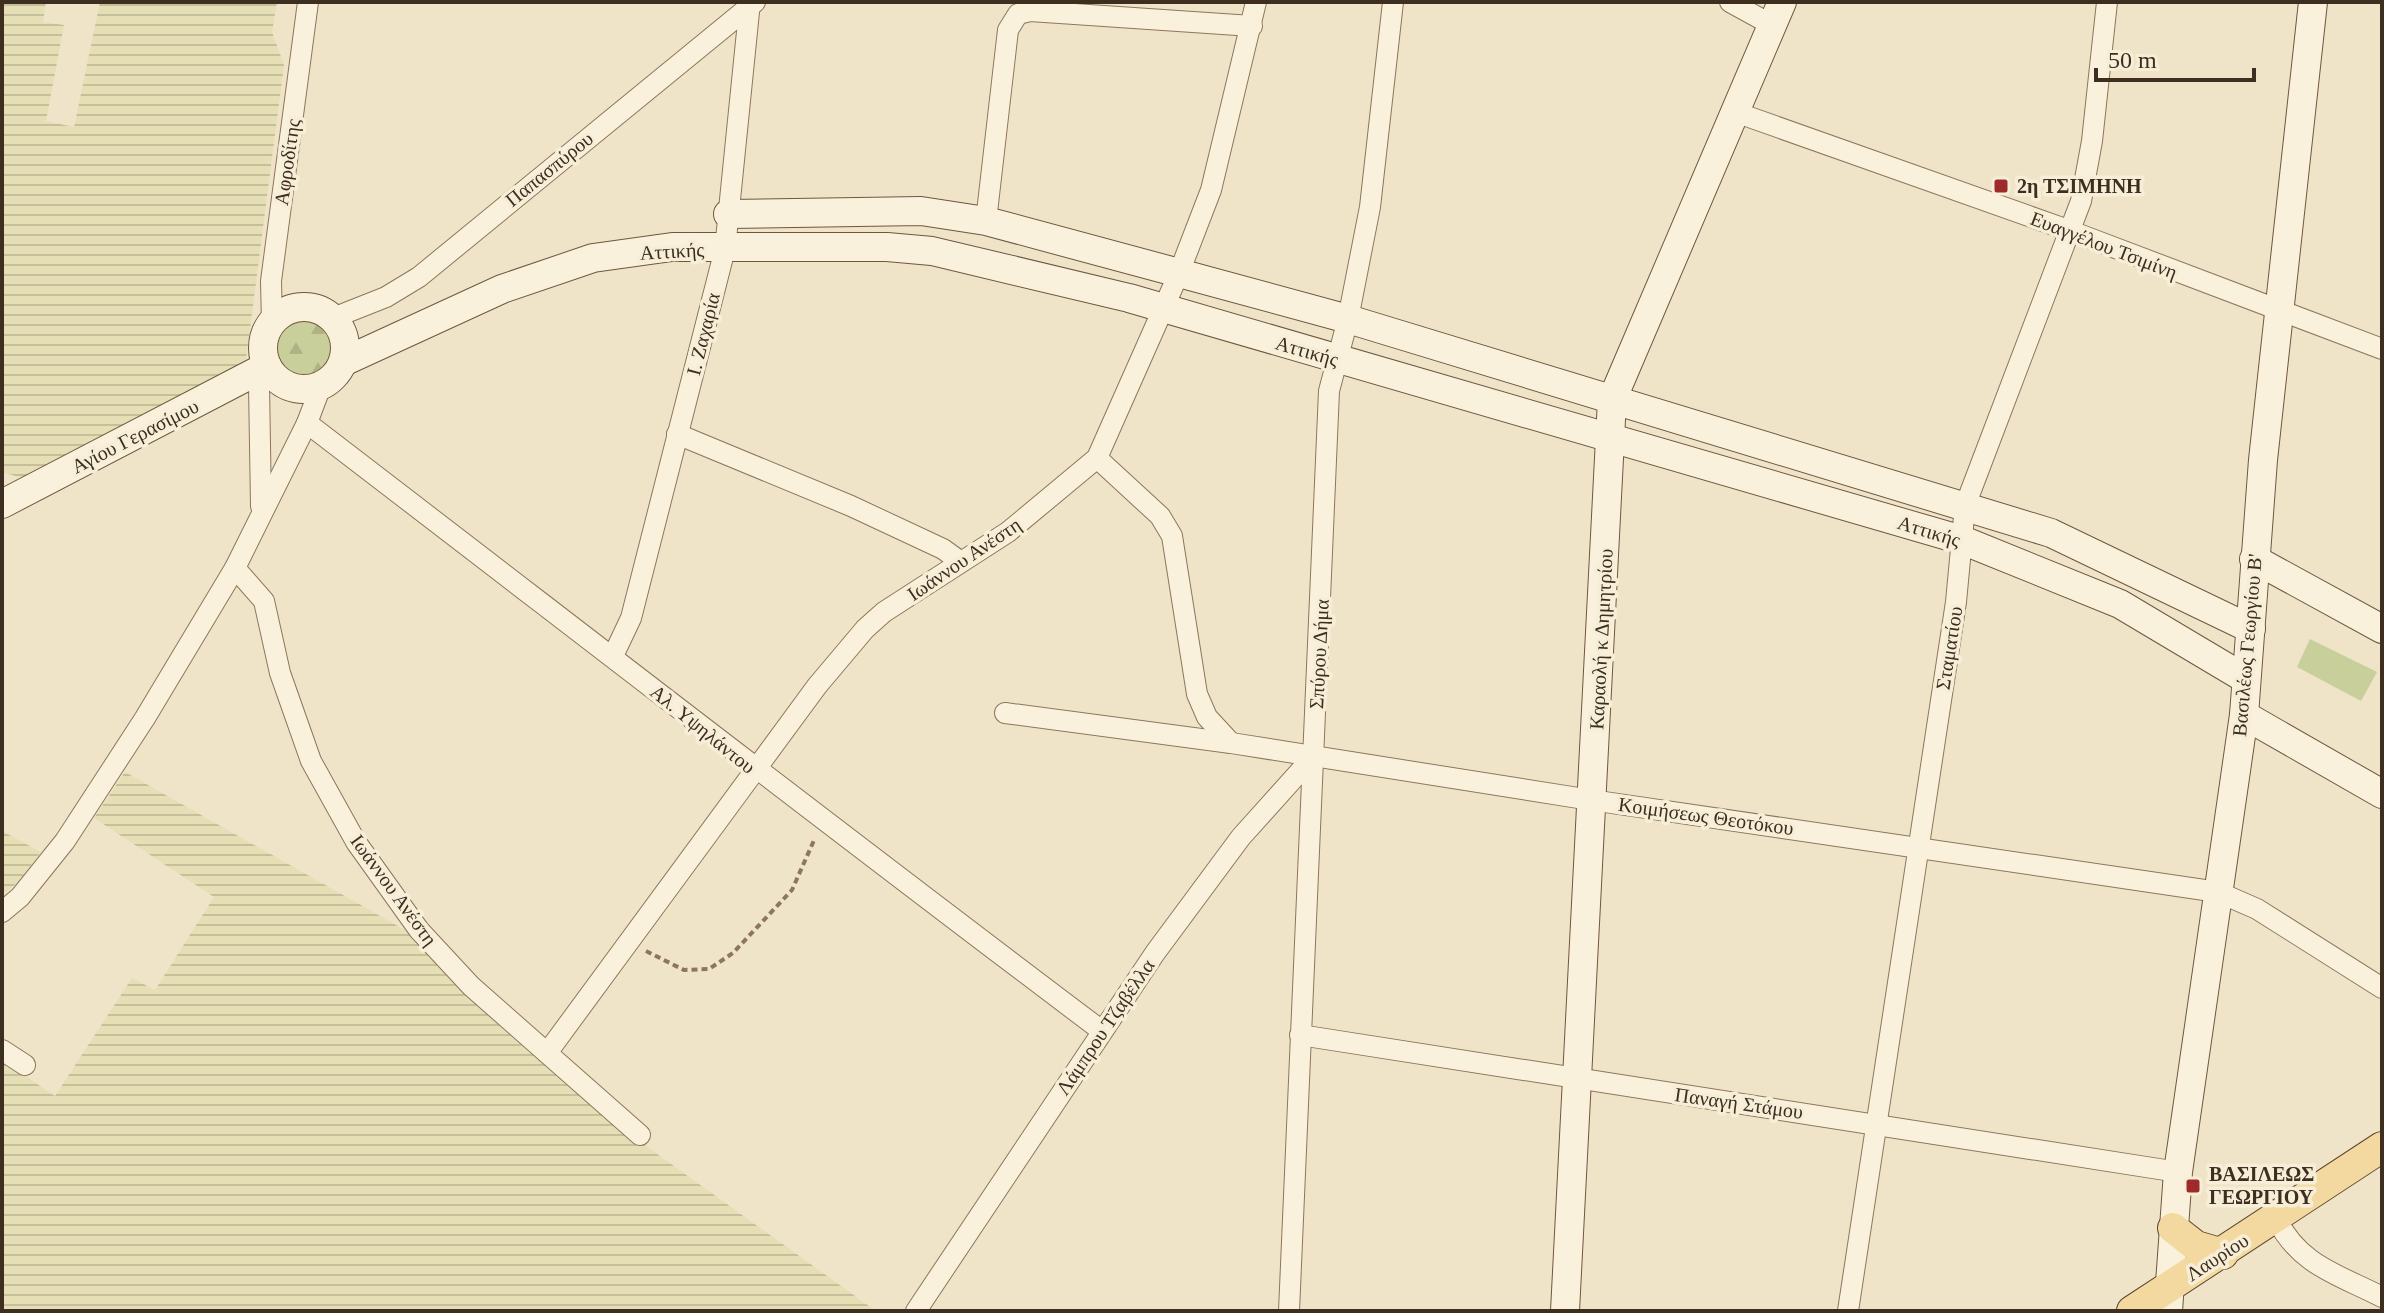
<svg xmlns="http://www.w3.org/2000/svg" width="2384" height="1313" font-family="Georgia,serif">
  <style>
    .farmland { fill: url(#farmland-rules) }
    .green { fill: #c9cf9b }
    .forest { fill: url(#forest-firs) }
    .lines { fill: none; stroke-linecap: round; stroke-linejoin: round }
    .street-casing { stroke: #8d765c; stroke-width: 22 }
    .secondary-casing { stroke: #6f573f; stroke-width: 30 }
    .primary-casing { stroke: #5b4430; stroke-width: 32 }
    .path { stroke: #8d765c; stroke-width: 4; stroke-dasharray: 6 4; stroke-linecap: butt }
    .street { stroke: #faf1dc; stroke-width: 20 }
    .secondary { stroke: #faf1dc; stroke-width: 28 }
    .primary { stroke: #f3d9a0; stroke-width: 30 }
    .poi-dot { fill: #9e2a2b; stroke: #f7eed8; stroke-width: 3 }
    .labels { text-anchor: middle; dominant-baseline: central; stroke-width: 7; stroke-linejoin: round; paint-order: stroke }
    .street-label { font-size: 20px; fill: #3d2e20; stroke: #f7eed8 }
    .poi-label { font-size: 20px; font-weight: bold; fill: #3d2e20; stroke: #f7eed8; text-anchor: start }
  </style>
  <defs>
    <pattern id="farmland-rules" width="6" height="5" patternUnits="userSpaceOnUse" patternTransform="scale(2)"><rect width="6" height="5" fill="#e6deb5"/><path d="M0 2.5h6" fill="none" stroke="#c6bf9b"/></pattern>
    <pattern id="forest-firs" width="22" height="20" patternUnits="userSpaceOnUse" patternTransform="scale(2)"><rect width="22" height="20" fill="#c9cf9b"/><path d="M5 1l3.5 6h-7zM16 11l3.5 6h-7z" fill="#aeb285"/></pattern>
  </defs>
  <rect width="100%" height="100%" fill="#f0e4c8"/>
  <g class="farmland">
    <polygon points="2,2 46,2 43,22 64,25 46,121 74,127 100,2 277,2 272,32 284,65 246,360 237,374 22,478 2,472"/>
    <polygon points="125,772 405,930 639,1141 876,1311 2,1311 2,1060 55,1096 132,978 155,990 214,897 94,818"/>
    <polygon points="2,831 41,852 17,883 2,895"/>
  </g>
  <polygon class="green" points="2310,639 2377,672 2361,701 2297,667"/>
  <circle class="forest" cx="304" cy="349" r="33"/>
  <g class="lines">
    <g class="street-casing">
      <g id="street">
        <polyline points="1730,2 1772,25"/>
        <polyline points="1735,112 2068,230 2382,349"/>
        <polyline points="986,221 1008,30 1018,14 1030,11 1252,26"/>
        <polyline points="333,318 386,297 419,277 755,2"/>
        <polyline points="272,322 271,281 308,2"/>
        <path d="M307,423c265,203 528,407 795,608"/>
        <polyline points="677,434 851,506 943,549 961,562"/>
        <polyline points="1097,458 1160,516 1172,536 1197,694 1207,717 1231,743"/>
        <polyline points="261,506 259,385 269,369"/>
        <polyline points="235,568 264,601 280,673 311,761 356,842 419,930 471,986 640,1135"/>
        <polyline points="613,656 631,618 725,249 750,2"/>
        <polyline points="1005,713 1231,743 1591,800 2218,892 2257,909 2382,988"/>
        <polyline points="2,912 20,897 65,841 145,718 235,568 307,423 321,386"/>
        <polyline points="1300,1035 2178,1172"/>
        <polyline points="2,1050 25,1065"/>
        <polyline points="547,1053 817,686 865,629 884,612 1008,532 1097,458 1179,273 1211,190 1256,2"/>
        <path d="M2276,1218c23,47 61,56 106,79"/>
        <polyline points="916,1311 1155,953 1241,837 1312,758"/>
        <polyline points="1289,1311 1329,391 1348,319 1370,207 1393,2"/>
        <polyline points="1848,1311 1956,602 1965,506 2081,201 2092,141 2107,2"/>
      </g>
    </g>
    <g class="secondary-casing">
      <g id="secondary">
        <polyline points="728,214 921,211 986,221 1179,273 1348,319 2051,533 2251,629"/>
        <circle cx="304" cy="348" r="41"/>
        <polyline points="343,362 502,289 593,258 672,247 887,247 932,251 1129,298 1962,540 2120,604 2246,679"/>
        <polyline points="2,504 267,366"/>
        <polyline points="2254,559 2382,629"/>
        <polyline points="2244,715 2382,794"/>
        <polyline points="1565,1311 1612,400 1782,2"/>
        <polyline points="2168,1311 2178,1172 2244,715 2263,460 2313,2"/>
      </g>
    </g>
    <g class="primary-casing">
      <g id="primary">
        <polyline points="2173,1228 2196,1246 2223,1254"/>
        <polyline points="2132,1311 2382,1147"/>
      </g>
    </g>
    <polyline class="path" points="646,951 684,970 709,969 733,953 792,890 815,838"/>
    <use href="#street" class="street"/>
    <use href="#secondary" class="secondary"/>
    <use href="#primary" class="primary"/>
  </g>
  <g class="poi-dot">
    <rect x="1993" y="178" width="16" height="16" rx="4"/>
    <rect x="2185" y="1178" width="16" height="16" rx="4"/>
  </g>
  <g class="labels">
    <g class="street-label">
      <text transform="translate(287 162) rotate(-82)">Αφροδίτης</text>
      <text transform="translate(549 169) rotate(-39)">Παπασπύρου</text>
      <text transform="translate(2104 245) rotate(21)">Ευαγγέλου Τσιμίνη</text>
      <text transform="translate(672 251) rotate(-3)">Αττικής</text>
      <text transform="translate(703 334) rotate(-76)">Ι. Ζαχαρία</text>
      <text transform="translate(1307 351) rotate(16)">Αττικής</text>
      <text transform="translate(135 436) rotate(-27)">Αγίου Γερασίμου</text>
      <text transform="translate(1929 531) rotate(17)">Αττικής</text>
      <text transform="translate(964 559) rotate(-34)">Ιωάννου Ανέστη</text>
      <text transform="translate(1601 639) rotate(-87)">Καραολή κ Δημητρίου</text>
      <text transform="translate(2247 645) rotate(-85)">Βασιλέως Γεωργίου Β'</text>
      <text transform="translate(1949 648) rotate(-81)">Σταματίου</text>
      <text transform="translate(1319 654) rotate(-87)">Σπύρου Δήμα</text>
      <text transform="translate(703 729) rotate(39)">Αλ. Υψηλάντου</text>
      <text transform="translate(1706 816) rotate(8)">Κοιμήσεως Θεοτόκου</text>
      <text transform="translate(394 890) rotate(54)">Ιωάννου Ανέστη</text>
      <text transform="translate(1105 1027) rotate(-56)">Λάμπρου Τζαβέλλα</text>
      <text transform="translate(1739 1103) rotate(8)">Παναγή Στάμου</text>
      <text transform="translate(2217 1257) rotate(-33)">Λαυρίου</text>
    </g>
    <g class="poi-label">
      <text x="2017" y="186">2η ΤΣΙΜΗΝΗ</text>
      <text x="2209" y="1174">ΒΑΣΙΛΕΩΣ<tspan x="2209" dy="23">ΓΕΩΡΓΙΟΥ</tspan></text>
    </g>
  </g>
  <rect width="2384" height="1313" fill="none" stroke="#3d2e20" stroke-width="8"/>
  <path d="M2096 68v12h158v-12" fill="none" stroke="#3d2e20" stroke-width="4"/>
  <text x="2108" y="68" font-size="24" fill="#3d2e20" stroke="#f7eed8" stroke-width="6" paint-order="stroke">50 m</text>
</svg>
